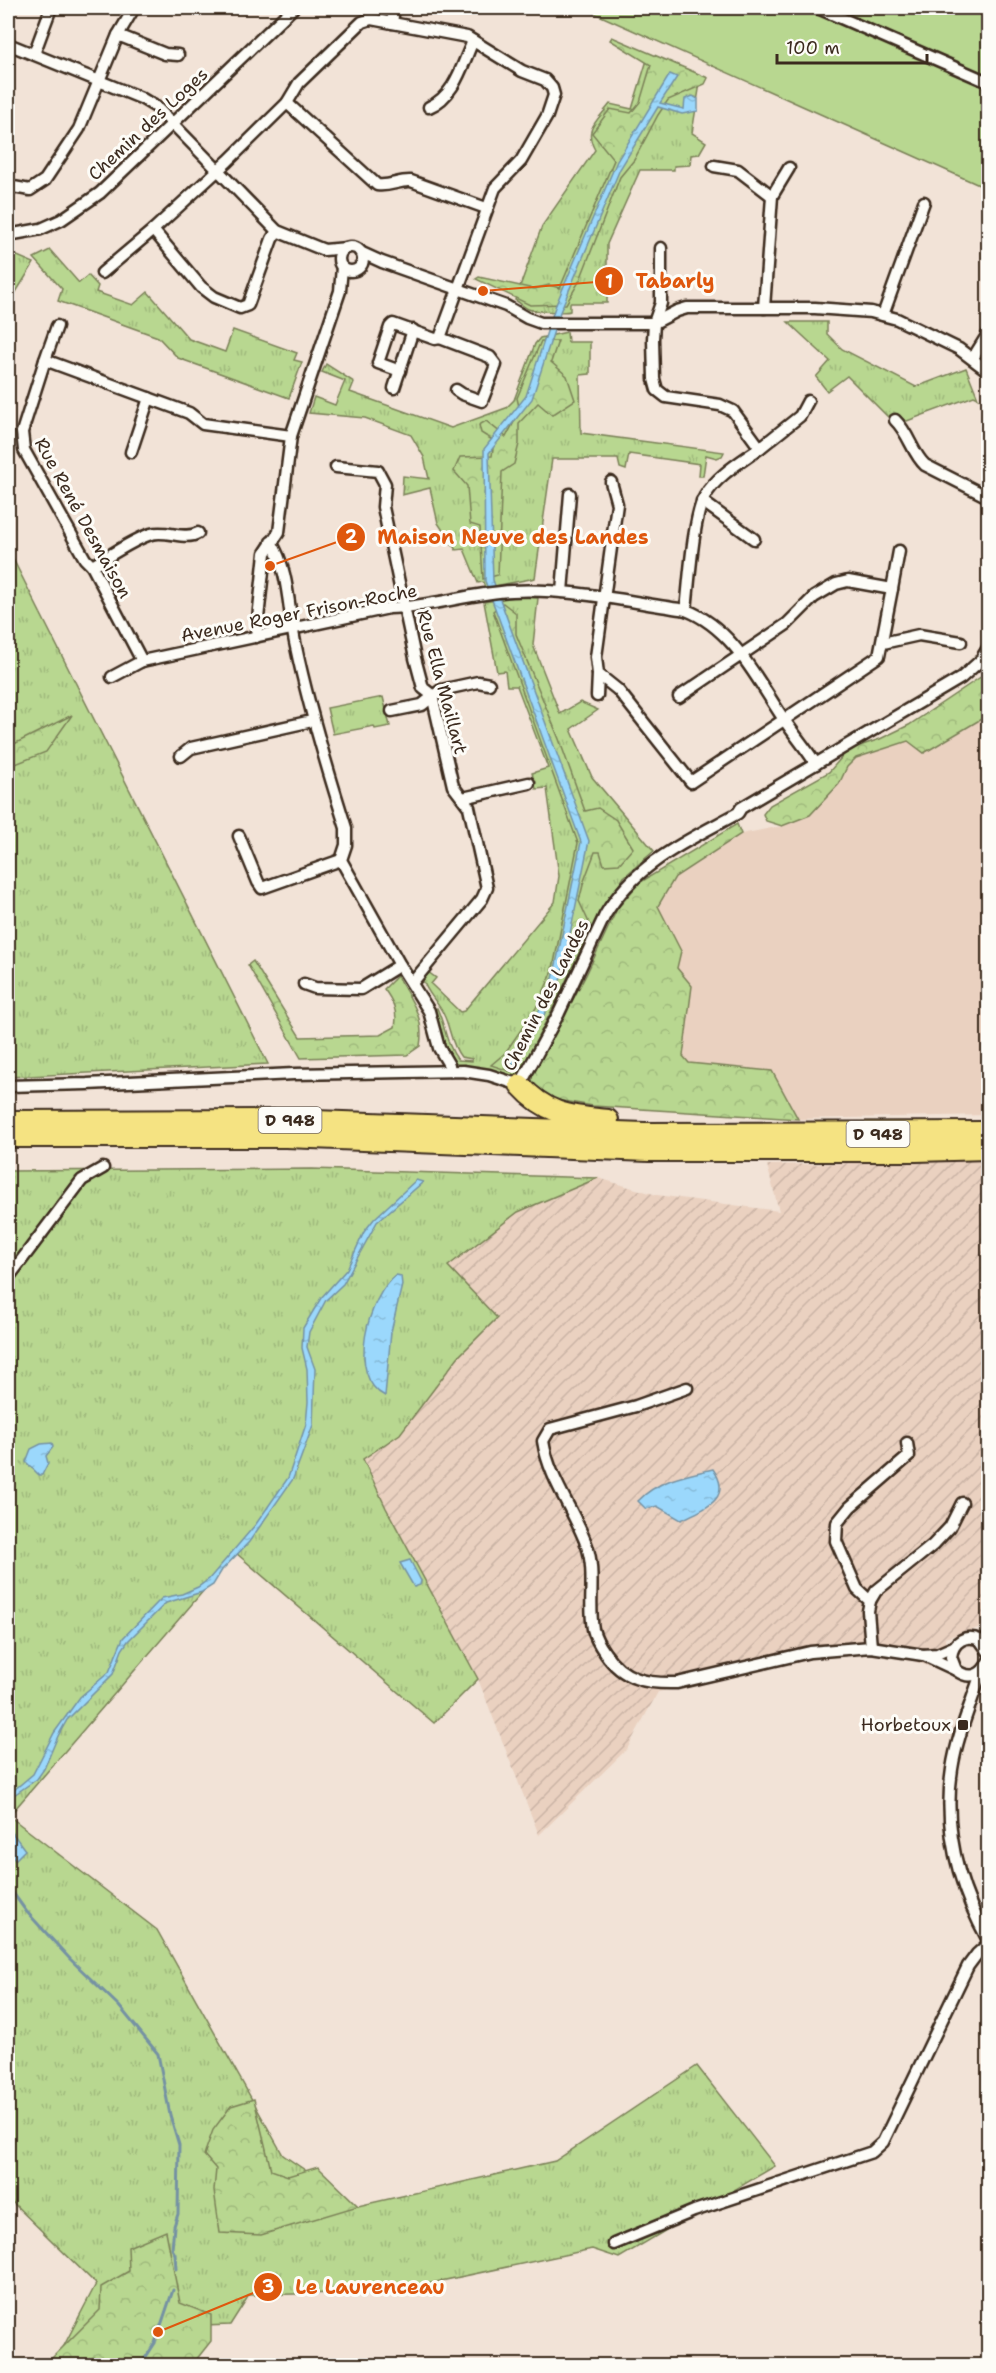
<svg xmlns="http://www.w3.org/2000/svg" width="996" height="2373" font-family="'Shantell Sans',sans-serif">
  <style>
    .built { fill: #ead1c0 }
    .industrial { fill: url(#industrial-furrows) }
    .grass { fill: url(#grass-tufts); stroke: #7a8057; stroke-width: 1.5 }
    .forest { fill: url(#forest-crowns); stroke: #7a8057; stroke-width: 1.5 }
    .garden { fill: #b8d790; stroke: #7a8057; stroke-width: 1.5 }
    .water { fill: url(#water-ripples); stroke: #7592a3; stroke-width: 1.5 }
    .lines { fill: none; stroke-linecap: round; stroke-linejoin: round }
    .stream { stroke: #7592a3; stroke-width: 3 }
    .street-casing { stroke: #3b2a1e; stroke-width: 15 }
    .highway-casing { stroke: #3b2a1e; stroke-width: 24 }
    .street { stroke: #fdfcf7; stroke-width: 10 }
    .highway { stroke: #f5e382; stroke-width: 20 }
    .poi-dot { fill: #3b2a1e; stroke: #fdfcf7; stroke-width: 2 }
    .labels { text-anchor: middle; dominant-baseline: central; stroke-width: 6; stroke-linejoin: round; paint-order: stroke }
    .shield { fill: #fdfcf7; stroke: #75695f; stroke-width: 1.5 }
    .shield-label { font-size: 16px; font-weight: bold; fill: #3b2a1e }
    .street-label { font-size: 18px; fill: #3b2a1e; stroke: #fdfcf7 }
    .poi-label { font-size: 18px; fill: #3b2a1e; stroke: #fdfcf7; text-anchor: end }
    .leader { fill: none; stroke: #df570d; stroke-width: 2 }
    .callout-dot { fill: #df570d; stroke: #fdfcf7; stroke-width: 2 }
    .mark-label { font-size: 18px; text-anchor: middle; font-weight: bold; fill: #fff }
    .callout-label { font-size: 20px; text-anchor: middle; font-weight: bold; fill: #df570d; stroke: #fdfcf7; stroke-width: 6; stroke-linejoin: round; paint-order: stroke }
  </style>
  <defs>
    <pattern id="industrial-furrows" width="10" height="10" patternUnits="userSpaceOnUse" patternTransform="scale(1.5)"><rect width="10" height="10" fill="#ead1c0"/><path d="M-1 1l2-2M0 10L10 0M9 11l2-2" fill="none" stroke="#cab4a5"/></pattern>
    <pattern id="grass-tufts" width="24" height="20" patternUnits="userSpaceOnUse" patternTransform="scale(1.5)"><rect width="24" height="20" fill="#b8d790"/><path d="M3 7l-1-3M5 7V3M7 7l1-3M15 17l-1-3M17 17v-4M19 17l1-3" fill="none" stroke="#9fb97c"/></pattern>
    <pattern id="forest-crowns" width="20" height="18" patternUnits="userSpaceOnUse" patternTransform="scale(1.5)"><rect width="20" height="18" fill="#b8d790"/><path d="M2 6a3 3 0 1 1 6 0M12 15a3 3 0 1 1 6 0" fill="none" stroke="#9fb97c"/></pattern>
    <pattern id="water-ripples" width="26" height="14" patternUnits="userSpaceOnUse" patternTransform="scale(1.5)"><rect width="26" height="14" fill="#9bd8fc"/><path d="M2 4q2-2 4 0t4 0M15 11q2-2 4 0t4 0" fill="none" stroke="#86bad8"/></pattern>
  </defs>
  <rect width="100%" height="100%" fill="#f2e3d7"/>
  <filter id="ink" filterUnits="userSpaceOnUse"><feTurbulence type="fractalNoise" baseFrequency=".0167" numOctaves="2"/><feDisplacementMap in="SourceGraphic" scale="12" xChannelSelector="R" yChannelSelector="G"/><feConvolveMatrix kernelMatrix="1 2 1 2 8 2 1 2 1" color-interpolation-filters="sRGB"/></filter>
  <g filter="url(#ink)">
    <polygon class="built" points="988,715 988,1115 798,1119 772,1071 688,1063 683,1056 692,986 677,968 658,906 675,877 741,834 782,826 839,784 847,767 856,758 908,741 924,753"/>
    <polygon class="industrial" points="988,1160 988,1625 945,1638 947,1673 860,1641 658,1692 627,1749 539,1835 478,1679 386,1508 363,1458 400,1434 458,1357 497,1318 448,1266 518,1212 598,1178 657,1195 779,1211 767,1165"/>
    <g class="grass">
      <path d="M647,60l54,17 -9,56 14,9 -7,12 -8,1 -1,10 -16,1v4h-34l-33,74v59h-37v8c-4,2 -38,0 -42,-2 -4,-2 -8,-6 -13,-9l27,-74 53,-76c-12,-21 2,-29 15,-46l22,5z"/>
      <polygon points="50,250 79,283 88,275 98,286 96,292 133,305 148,292 189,339 225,352 233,330 297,353 294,360 302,362 289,398 178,358 158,337 58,301 62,289 34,258"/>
      <polygon points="8,252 34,263 8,305"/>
      <polygon points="788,322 827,322 827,334 842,349 916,387 966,368 978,398 974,396 907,421 888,417 847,376 827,391 816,377 830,361"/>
      <polygon points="567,332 568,342 590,342 590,374 580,375 581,433 724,452 722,456 717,458 706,455 703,476 699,476 700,464 629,454 626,470 620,468 618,459 552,459 535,578 485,588 483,582 478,583 464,549 456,550 438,523 430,488 402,495 403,476 429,479 424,457 411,435 365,418 309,413 314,397 335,405 345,381 322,372 326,364 354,382 350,392 451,428 506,408 514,400 535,344 540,338"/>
      <polygon points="8,549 268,1064 8,1077"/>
      <path d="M515,597l23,1 -5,47 27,69 20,-12 18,8 -27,19 21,48 62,74 -30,26 -17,26 -13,23 -63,131 -10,17 -9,3 -32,-9 -23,-3 -9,-8 -6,-24 -9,-22 4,-3c8,17 9,37 21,52l14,1v-2l-11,-2c-11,-14 -10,-29 -18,-44 -6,-12 -16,-20 -20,-33l5,-8 8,6 -5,6 29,28 4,-1 91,-109 4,-26 -12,-88 -11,1 -4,-16 16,-5 -31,-82h-10l-2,-15 -8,1 -13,-70z"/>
      <polygon points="383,697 390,726 375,729 374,726 333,734 327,708"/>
      <polygon points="312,1169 598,1178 518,1212 448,1266 497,1318 458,1357 400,1434 363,1459 386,1508 478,1679 434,1723 236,1553 9,1816 157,1930 283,2155 358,2206 555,2161 697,2066 775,2166 619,2258 592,2249 389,2292 249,2295 230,2325 177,2327 54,2365 96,2284 8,2198 8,1171"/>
    </g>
    <g class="forest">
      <polygon points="612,37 708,78 705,84 668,100 658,115 634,160 620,177 580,280 566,304 530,305 476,279 479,277 534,289 549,285 560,288 614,160 592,133 610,109 631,113 640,102 651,65 610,40"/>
      <polygon points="541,341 558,341 551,362 567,376 575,400 552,415 538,403 519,423 519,444 514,464 502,472 498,575 483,579 480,527 470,524 467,486 454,471 460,457 492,456 494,441 481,433 479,425 486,421 506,437 520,411 517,398"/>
      <polygon points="503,603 516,613 516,634 559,739 585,811 598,808 616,820 633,848 619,864 604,865 600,852 595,852 584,881 579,901 591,927 559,996 524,1064 512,1072 491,1065 505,1053 536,1008 552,973 578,843 493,611"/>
      <polygon points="988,669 988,715 924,753 908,741 856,758 847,767 839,784 810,815 782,826 766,821 763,814 770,805 829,772 848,750 880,739 909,725 982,676"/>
      <polygon points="72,715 46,752 8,767 8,747"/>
      <polygon points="737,824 741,834 675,877 658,906 681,951 677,968 692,986 683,1056 689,1063 772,1071 798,1119 593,1106 545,1098 533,1089 532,1076 586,975 617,909 639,883"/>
      <path d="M253,961l47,76 80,-2 15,-8c3,-16 -2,-26 -11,-38l13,-13c14,24 28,41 23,70l-13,9 -106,3 -53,-93z"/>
      <polygon points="254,2099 271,2170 288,2176 318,2167 358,2206 261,2235 220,2233 214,2190 216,2169 204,2155 213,2130 231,2106"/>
      <polygon points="166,2231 180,2303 211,2315 211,2341 192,2365 45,2365 100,2310 101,2287 129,2271 128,2247"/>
    </g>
    <polygon class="garden" points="583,8 988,8 988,189"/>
    <g class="water">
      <polygon points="670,74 677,77 660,103 684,109 685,99 693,96 698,99 698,111 682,114 658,107 620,169 560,312 532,399 489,453 493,580 589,841 561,978 544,1015 514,1064 508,1061 539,1011 553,979 581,842 485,581 484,449 526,396 555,307 617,161"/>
      <polygon points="416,1180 423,1182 377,1222 343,1284 326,1300 309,1332 307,1347 315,1369 313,1425 293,1479 249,1542 222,1570 213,1585 202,1592 166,1603 128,1641 122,1650 113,1674 67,1720 58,1736 44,1769 37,1779 14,1795 8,1804 8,1795 33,1774 54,1733 80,1697 109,1672 123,1638 162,1598 182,1594 198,1587 209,1579 256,1524 288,1478 306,1424 308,1402 307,1369 302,1348 303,1328 321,1298 347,1269 364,1232 374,1219"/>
      <path d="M396,1275l5,1 1,9 -11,47 -6,64c-39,-19 -17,-100 11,-121z"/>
      <polygon points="52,1443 53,1447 46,1456 48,1463 42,1475 39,1475 26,1462 31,1449 41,1444"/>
      <path d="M713,1469c21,30 -9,40 -32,51l-24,-14 -11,3 -8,-8c20,-21 48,-26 75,-32z"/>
      <polygon points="410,1560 421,1581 420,1585 414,1587 400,1563"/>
      <polygon points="8,1827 25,1850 15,1860 8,1850"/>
    </g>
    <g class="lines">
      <g class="stream">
        <polyline points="8,1886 26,1911 70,1959 119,2006 158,2054 170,2115 179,2145 178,2214 174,2226 172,2249 175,2254 176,2269"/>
        <polyline points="140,2366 155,2343 173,2290"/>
      </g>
      <g class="street-casing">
        <g id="street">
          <polyline points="818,8 988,82"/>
          <polyline points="392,23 394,8"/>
          <polyline points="118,35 165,54 178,55"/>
          <polyline points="8,44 141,98 156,107 173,124 277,231 324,250 347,248"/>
          <polyline points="34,54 51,8"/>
          <path d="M287,103l90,82c13,2 22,-5 34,-4l75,27"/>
          <path d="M429,107c26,-11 33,-42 44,-66"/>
          <polyline points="714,166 738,170 772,196"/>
          <polyline points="8,186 30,190 45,180 79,129 118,35 134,8"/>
          <polyline points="277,231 272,239 248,305 240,308 214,297 201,287 153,230 228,161 287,103 299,83 362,22 371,19 467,37 522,71 545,80 552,88 554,95 547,116 521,161 495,188 440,338 435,339 393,324 390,327 378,363 400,371"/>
          <polyline points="8,235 41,229 61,220 100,193 293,8"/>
          <circle cx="351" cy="259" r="12"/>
          <path d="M661,248v55l-7,20 -1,16 1,40 3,11 9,7 54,8 13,6 27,37c-18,13 -44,28 -55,48 -12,19 -16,89 -19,114"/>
          <polyline points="360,252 382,262 506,306 527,318 541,323 654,323 677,311 687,308 815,308 871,312 897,319 959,349 988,371"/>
          <polyline points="102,273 153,230"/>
          <polyline points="764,308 772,196 789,168"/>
          <polyline points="883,315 924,202"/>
          <polyline points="440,338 490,357 496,365 482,401 462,394 456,390"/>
          <polyline points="973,358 988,334"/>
          <polyline points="45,360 57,326"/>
          <polyline points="394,388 413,330"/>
          <path d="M895,420c14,13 17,33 30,45l63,32"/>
          <polyline points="760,448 800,416 808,401"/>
          <polyline points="131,452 149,398"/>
          <polyline points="336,467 378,471 385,484 383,507 415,658 423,688 432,695 453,786 469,807 487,888 482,899 412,983"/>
          <polyline points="611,482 617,504 596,657 598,674 618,690 691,782 879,656 892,589 848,581 836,584 814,597 787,624 679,697"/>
          <polyline points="702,501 754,539"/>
          <path d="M271,542c19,29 17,71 25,105 13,62 31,121 50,181v17l-5,15 59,105 29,46 10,37 10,17 1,6"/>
          <path d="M92,566c18,-10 40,-26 59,-32 15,-5 34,7 47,-1"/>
          <polyline points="892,589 899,551"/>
          <polyline points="562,592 570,494"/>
          <polyline points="256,637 265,553 279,532 291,436 340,291 342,267"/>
          <polyline points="883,643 919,635 961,642"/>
          <polyline points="142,661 92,566 85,559 24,450 22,432 45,360 189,413 203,424 291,436"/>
          <path d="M112,677l30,-16 247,-53c42,-1 82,-15 123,-17 58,-3 117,11 174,19 46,18 69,66 95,105 11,17 24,32 35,49"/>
          <polyline points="597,696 598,674"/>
          <polyline points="392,711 422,705 441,690 478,682 489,684"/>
          <polyline points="181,756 191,748 312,721"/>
          <polyline points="463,798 529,783"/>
          <polyline points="239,836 258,882 262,888 341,860"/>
          <polyline points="304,984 315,988 361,989 400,965"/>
          <path d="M8,1086l79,-2 207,-10 169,-3 26,4 31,10 39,-72 46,-98c31,-52 82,-74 133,-102l3,-5 220,-130 19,-17 8,-13"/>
          <polyline points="8,1278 82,1180 103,1168"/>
          <path d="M687,1388l-51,18 -86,23 -7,12c6,38 31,69 44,105 9,27 1,56 6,83 2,9 7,17 12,24 18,27 42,31 72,30l133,-31 61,-5 52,8 14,-1 16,-7"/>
          <polyline points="870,1601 876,1591 933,1545 950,1527 962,1503"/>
          <polyline points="871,1647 868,1611 870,1601 857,1589 836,1541 837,1523 850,1507 909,1456 907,1443"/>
          <path d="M988,1651l-8,-11c-14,-6 -27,1 -29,17l5,13c13,10 26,6 32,-8"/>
          <polyline points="924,1655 956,1670"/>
          <path d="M981,1673c-10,31 -24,63 -29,96 -9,60 7,119 36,171"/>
          <polyline points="614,2244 694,2211 872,2152 883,2142 968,1966 977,1954 988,1944"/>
        </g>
      </g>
      <g class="highway-casing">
        <g id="highway">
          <path d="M520,1085c27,30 50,31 88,35"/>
          <polyline points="8,1121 287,1120 644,1133 988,1132"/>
          <polyline points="8,1137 286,1137 649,1151 916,1151 988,1149"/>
        </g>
      </g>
      <use href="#street" class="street"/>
      <use href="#highway" class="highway"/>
    </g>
  </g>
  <rect class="poi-dot" x="957" y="1719" width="12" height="12" rx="3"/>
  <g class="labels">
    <g class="shield">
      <rect x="258.5" y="1107" width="63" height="26" rx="4.5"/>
      <rect x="846.5" y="1121" width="63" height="26" rx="4.5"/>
    </g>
    <g class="shield-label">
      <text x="290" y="1120">D 948</text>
      <text x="878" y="1134">D 948</text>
    </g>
    <g class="street-label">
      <text transform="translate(148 124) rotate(-43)">Chemin des Loges</text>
      <text transform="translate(83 518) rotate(61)">Rue René Desmaison</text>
      <text transform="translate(299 613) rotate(-11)">Avenue Roger Frison-Roche</text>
      <text transform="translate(442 682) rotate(75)">Rue Ella Maillart</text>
      <text transform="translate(546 995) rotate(-63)">Chemin des Landes</text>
    </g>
    <g class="poi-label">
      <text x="951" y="1725">Horbetoux</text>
    </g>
  </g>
  <path class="leader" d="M483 291L609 281M270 566L351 537M158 2332L268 2287"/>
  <g class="callout-dot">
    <circle cx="483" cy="291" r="6"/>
    <circle cx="270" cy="566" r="6"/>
    <circle cx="158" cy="2332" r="6"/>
    <circle cx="609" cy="281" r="15"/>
    <circle cx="351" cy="537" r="15"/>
    <circle cx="268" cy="2287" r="15"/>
  </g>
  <g class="mark-label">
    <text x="609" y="288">1</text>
    <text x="351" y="543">2</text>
    <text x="268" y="2293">3</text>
  </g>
  <g class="callout-label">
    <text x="675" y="288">Tabarly</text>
    <text x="513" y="544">Maison Neuve des Landes</text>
    <text x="370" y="2294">Le Laurenceau</text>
  </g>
  <rect width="996" height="2373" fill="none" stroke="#fdfcf7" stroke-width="30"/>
  <rect x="15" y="15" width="966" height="2343" fill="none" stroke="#3b2a1e" stroke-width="2" filter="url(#ink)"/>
  <path d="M777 54v9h150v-9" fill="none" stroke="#3b2a1e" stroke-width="3"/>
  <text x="786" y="54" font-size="18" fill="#3b2a1e" stroke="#fdfcf7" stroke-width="4.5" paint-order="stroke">100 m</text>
</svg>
